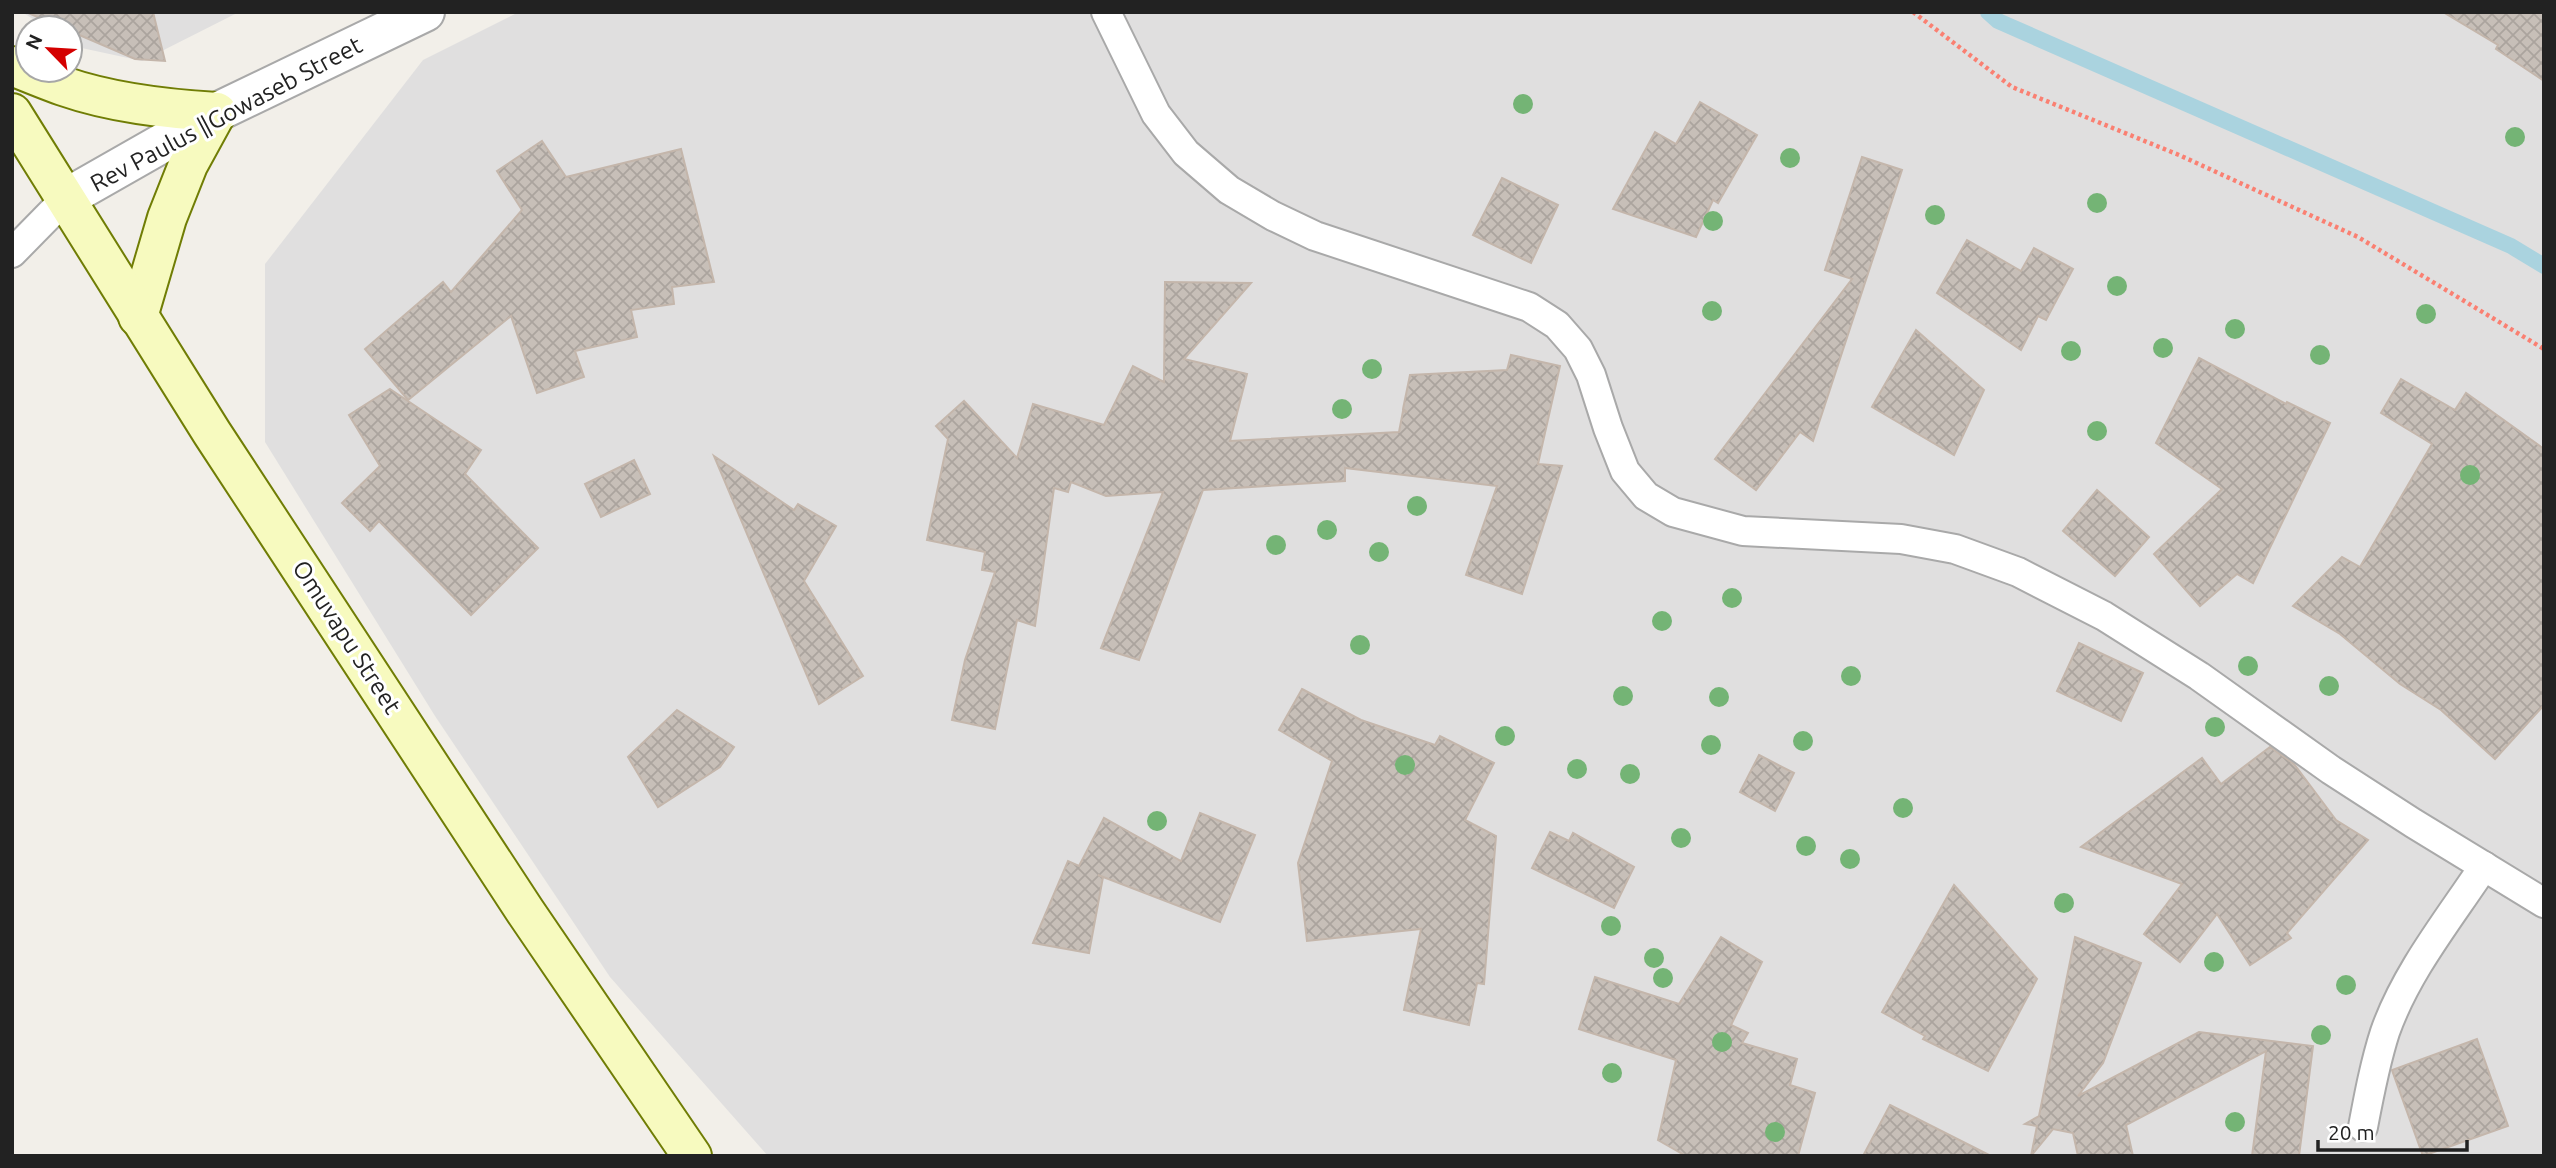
<svg xmlns="http://www.w3.org/2000/svg" width="2556" height="1168" font-family="Ubuntu,sans-serif">
  <style>
    .residential { fill: #e0dfdf }
    .lines { fill: none; stroke-linecap: round; stroke-linejoin: round }
    .stream { stroke: #aad3df; stroke-width: 16 }
    .building { fill: url(#building-cross-hatch); stroke: #c4b6ab; stroke-width: 2 }
    .lane-casing { stroke: #a9a9a9; stroke-width: 32 }
    .street-casing { stroke: #a9a9a9; stroke-width: 42 }
    .secondary-casing { stroke: #707d05; stroke-width: 42 }
    .path { stroke: #fa8072; stroke-width: 4.5; stroke-dasharray: 3.5 3.5; stroke-linecap: butt }
    .lane { stroke: #fff; stroke-width: 28 }
    .street { stroke: #fff; stroke-width: 38 }
    .secondary { stroke: #f7fabf; stroke-width: 38 }
    .tree { fill: #74b475 }
    .labels { text-anchor: middle; dominant-baseline: central; stroke-width: 6; stroke-linejoin: round; paint-order: stroke }
    .street-label { font-size: 24px; fill: #222; stroke: #fff }
  </style>
  <defs>
    <pattern id="building-cross-hatch" width="8" height="8" patternUnits="userSpaceOnUse" patternTransform="scale(1.75)"><rect width="8" height="8" fill="#c7bfb8"/><path d="M0 0l8 8M0 8l8-8" fill="none" stroke="#aba49e"/></pattern>
  </defs>
  <rect width="100%" height="100%" fill="#f2efe9"/>
  <g class="residential">
    <polygon points="22,12 239,12 142,61 77,47 70,43 70,28 47,28"/>
    <polygon points="519,12 2544,12 2544,1156 768,1156 610,977 435,716 265,442 265,264 423,60"/>
  </g>
  <g class="lines">
    <polyline class="stream" points="1988,12 1998,21 2511,246 2544,266"/>
  </g>
  <g class="building">
    <polygon points="26,12 153,12 165,61 135,59 70,31 70,28 63,28"/>
    <polygon points="2443,12 2544,12 2544,81 2496,49 2498,45"/>
    <polygon points="1700,102 1757,135 1718,203 1713,200 1696,237 1613,209 1655,132 1676,144"/>
    <polygon points="542,141 566,177 681,149 714,282 672,287 674,304 631,310 637,337 575,351 584,377 537,393 511,316 408,400 365,349 443,282 451,292 522,210 497,171"/>
    <polygon points="1862,157 1902,170 1813,441 1800,432 1756,490 1715,459 1852,279 1825,270"/>
    <polygon points="1502,178 1558,205 1531,263 1473,235"/>
    <polygon points="1967,240 2021,271 2034,248 2073,269 2046,320 2038,316 2021,350 1937,293"/>
    <polygon points="1165,282 1251,283 1184,359 1247,374 1230,441 1399,432 1403,411 1407,412 1403,409 1410,375 1507,370 1511,355 1560,366 1538,464 1562,466 1522,594 1466,575 1497,486 1345,468 1345,481 1203,490 1139,660 1101,648 1163,492 1106,496 1071,482 1068,492 1054,488 1035,626 1017,620 995,729 952,720 965,660 995,572 982,570 985,552 927,540 948,439 936,426 964,401 1017,458 1033,404 1104,425 1133,366 1164,382"/>
    <polygon points="1916,330 1984,390 1954,455 1872,407"/>
    <polygon points="2199,358 2286,404 2287,402 2330,423 2253,583 2237,574 2200,606 2154,554 2222,489 2156,443"/>
    <polygon points="2401,379 2455,410 2466,393 2544,449 2544,705 2495,759 2441,710 2400,684 2340,634 2293,606 2342,557 2360,567 2432,444 2381,413"/>
    <polygon points="390,389 481,450 465,474 538,548 471,615 379,521 370,531 342,503 380,466 349,415"/>
    <polygon points="714,456 794,510 798,504 836,526 804,581 863,676 819,704"/>
    <polygon points="634,460 650,494 601,517 585,484"/>
    <polygon points="2097,490 2149,537 2115,576 2063,531"/>
    <polygon points="2079,643 2143,673 2121,721 2057,691"/>
    <polygon points="1302,689 1361,720 1435,745 1440,736 1494,763 1465,820 1496,836 1484,984 1477,983 1469,1025 1404,1010 1421,929 1307,941 1298,863 1332,761 1279,730"/>
    <polygon points="677,710 734,747 720,767 658,807 628,757"/>
    <polygon points="2270,747 2294,764 2336,820 2368,840 2287,933 2291,938 2250,965 2217,914 2180,962 2144,934 2182,884 2081,847 2202,758 2221,784"/>
    <polygon points="1759,755 1794,773 1775,811 1740,792"/>
    <polygon points="1200,813 1255,835 1220,922 1098,875 1103,877 1089,953 1033,943 1068,861 1079,866 1104,818 1181,861"/>
    <polygon points="1550,832 1569,841 1573,833 1634,867 1614,908 1532,868"/>
    <polygon points="1954,885 2037,979 1988,1071 1923,1039 1925,1036 1882,1012"/>
    <polygon points="1721,937 1762,962 1731,1025 1748,1033 1742,1043 1797,1059 1790,1085 1815,1093 1798,1156 1686,1156 1658,1140 1676,1060 1579,1029 1595,977 1679,1004"/>
    <polygon points="2075,937 2141,963 2103,1063 2078,1096 2199,1032 2313,1046 2299,1156 2252,1156 2266,1051 2126,1125 2133,1156 2078,1156 2073,1133 2053,1129 2031,1156 2037,1126 2025,1124 2039,1116"/>
    <polygon points="2477,1039 2508,1126 2423,1156 2392,1070"/>
    <polygon points="1890,1105 1991,1156 1863,1156"/>
  </g>
  <g class="lines">
    <g class="lane-casing">
      <g id="lane">
        <polyline points="1106,12 1156,114 1186,153 1229,190 1273,216 1315,236 1529,307 1557,325 1578,349 1591,375 1608,428 1625,471 1646,496 1673,512 1743,531 1901,539 1955,549 2018,572 2104,616 2199,676 2331,770 2413,823 2544,903"/>
        <polyline points="12,253 66,198"/>
        <path d="M2363,1127c6,-32 12,-64 22,-95 21,-60 64,-113 99,-166"/>
      </g>
    </g>
    <g class="street-casing">
      <polyline id="street" points="66,198 217,112 425,12"/>
    </g>
    <g class="secondary-casing">
      <g id="secondary">
        <path d="M12,66c17,7 34,14 51,20 49,17 102,23 154,26l-29,53 -21,53 -29,99"/>
        <polyline points="12,113 212,433 525,911 692,1156"/>
      </g>
    </g>
    <polyline class="path" points="1913,12 2012,87 2179,155 2358,237 2544,349"/>
    <use href="#lane" class="lane"/>
    <use href="#street" class="street"/>
    <use href="#secondary" class="secondary"/>
  </g>
  <g class="tree">
    <circle cx="1523" cy="104" r="10"/>
    <circle cx="2515" cy="137" r="10"/>
    <circle cx="1790" cy="158" r="10"/>
    <circle cx="2097" cy="203" r="10"/>
    <circle cx="1935" cy="215" r="10"/>
    <circle cx="1713" cy="221" r="10"/>
    <circle cx="2117" cy="286" r="10"/>
    <circle cx="1712" cy="311" r="10"/>
    <circle cx="2426" cy="314" r="10"/>
    <circle cx="2235" cy="329" r="10"/>
    <circle cx="2163" cy="348" r="10"/>
    <circle cx="2071" cy="351" r="10"/>
    <circle cx="2320" cy="355" r="10"/>
    <circle cx="1372" cy="369" r="10"/>
    <circle cx="1342" cy="409" r="10"/>
    <circle cx="2097" cy="431" r="10"/>
    <circle cx="2470" cy="475" r="10"/>
    <circle cx="1417" cy="506" r="10"/>
    <circle cx="1327" cy="530" r="10"/>
    <circle cx="1276" cy="545" r="10"/>
    <circle cx="1379" cy="552" r="10"/>
    <circle cx="1732" cy="598" r="10"/>
    <circle cx="1662" cy="621" r="10"/>
    <circle cx="1360" cy="645" r="10"/>
    <circle cx="2248" cy="666" r="10"/>
    <circle cx="1851" cy="676" r="10"/>
    <circle cx="2329" cy="686" r="10"/>
    <circle cx="1623" cy="696" r="10"/>
    <circle cx="1719" cy="697" r="10"/>
    <circle cx="2215" cy="727" r="10"/>
    <circle cx="1505" cy="736" r="10"/>
    <circle cx="1803" cy="741" r="10"/>
    <circle cx="1711" cy="745" r="10"/>
    <circle cx="1405" cy="765" r="10"/>
    <circle cx="1577" cy="769" r="10"/>
    <circle cx="1630" cy="774" r="10"/>
    <circle cx="1903" cy="808" r="10"/>
    <circle cx="1157" cy="821" r="10"/>
    <circle cx="1681" cy="838" r="10"/>
    <circle cx="1806" cy="846" r="10"/>
    <circle cx="1850" cy="859" r="10"/>
    <circle cx="2064" cy="903" r="10"/>
    <circle cx="1611" cy="926" r="10"/>
    <circle cx="1654" cy="958" r="10"/>
    <circle cx="2214" cy="962" r="10"/>
    <circle cx="1663" cy="978" r="10"/>
    <circle cx="2346" cy="985" r="10"/>
    <circle cx="2321" cy="1035" r="10"/>
    <circle cx="1722" cy="1042" r="10"/>
    <circle cx="1612" cy="1073" r="10"/>
    <circle cx="2235" cy="1122" r="10"/>
    <circle cx="1775" cy="1132" r="10"/>
  </g>
  <g class="labels">
    <g class="street-label">
      <text transform="translate(226 114) rotate(-28)">Rev Paulus ǁGowaseb Street</text>
      <text transform="translate(347 637) rotate(57)">Omuvapu Street</text>
    </g>
  </g>
  <rect width="2556" height="1168" fill="none" stroke="#222222" stroke-width="28"/>
  <g transform="translate(49 49) rotate(295)"><circle r="33" fill="#ffffff" stroke="#a7a7a7" stroke-width="2"/>
  <path d="M0-5L12 26L0 18L-12 26Z" fill="#d40000"/>
  <text y="-10" font-size="19" font-weight="bold" text-anchor="middle" fill="#222222">N</text>
  </g>
  <path d="M2318 1140v10h149v-10" fill="none" stroke="#222222" stroke-width="3.5"/>
  <text x="2328" y="1140" font-size="21" fill="#222222" stroke="#ffffff" stroke-width="5" paint-order="stroke">20 m</text>
</svg>
